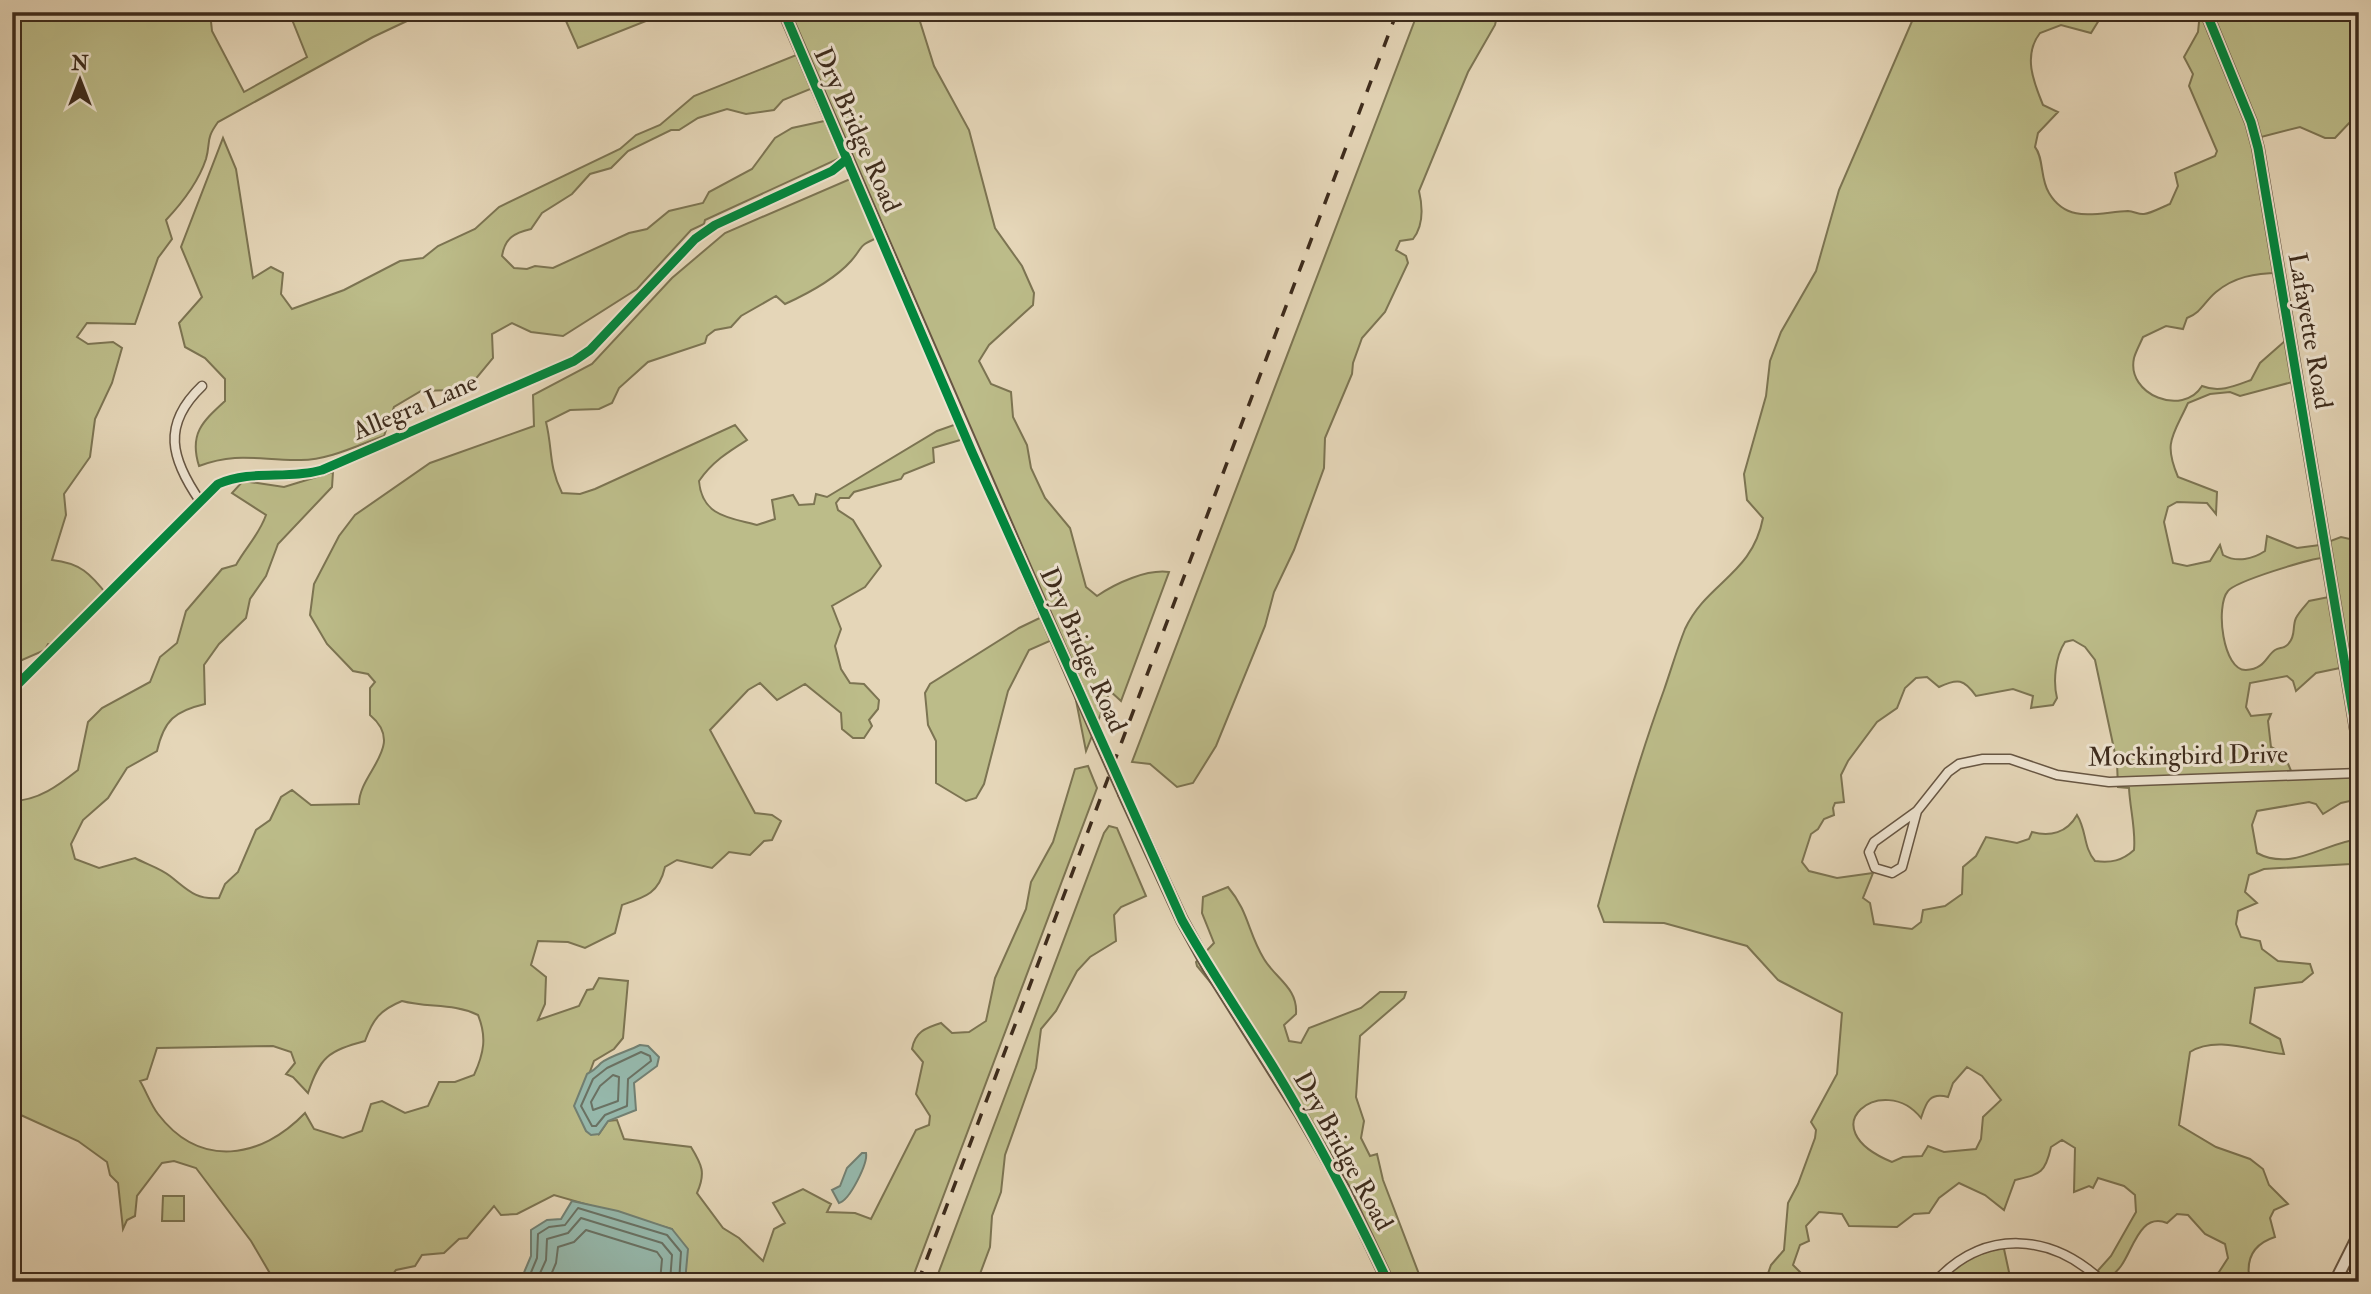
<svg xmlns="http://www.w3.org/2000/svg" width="2371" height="1294" font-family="'IM FELL Double Pica',serif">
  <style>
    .green { fill: #bcbc89; stroke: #7c7452; stroke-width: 2; fill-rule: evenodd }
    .water { fill: #96b9ad; stroke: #728073; stroke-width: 2 }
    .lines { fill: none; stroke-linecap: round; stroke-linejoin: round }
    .shore { stroke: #6a7264; stroke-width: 2 }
    .minor-casing { stroke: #675643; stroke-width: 11 }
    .tertiary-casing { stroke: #675643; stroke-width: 14 }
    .minor { stroke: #eee4d1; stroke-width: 8 }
    .tertiary { stroke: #eee4d1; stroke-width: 10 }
    .rail { stroke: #3d2b1c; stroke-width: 3.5; stroke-dasharray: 12 12; stroke-linecap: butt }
    .tertiary-bridge-casing { stroke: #675643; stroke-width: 14; stroke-linecap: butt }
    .tertiary-bridge { stroke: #eee4d1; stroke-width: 10 }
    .cycleway-casing { stroke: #eee4d1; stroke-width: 13 }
    .cycleway { stroke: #00873e; stroke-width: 9 }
    .labels { text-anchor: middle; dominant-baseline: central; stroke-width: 6; stroke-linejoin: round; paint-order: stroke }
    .street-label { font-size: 26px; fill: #3d2b1c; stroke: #eee4d1 }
  </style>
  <rect width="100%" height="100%" fill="#e5d6b8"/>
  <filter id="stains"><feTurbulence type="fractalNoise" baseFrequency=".00286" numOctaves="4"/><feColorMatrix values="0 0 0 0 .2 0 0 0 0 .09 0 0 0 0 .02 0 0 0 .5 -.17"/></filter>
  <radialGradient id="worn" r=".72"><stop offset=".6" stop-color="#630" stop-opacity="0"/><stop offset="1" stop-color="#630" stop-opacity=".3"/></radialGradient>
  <g class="green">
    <path d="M12,12h198l2,19 32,61 63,-35 -18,-45h137l-53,25 -155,85c-13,18 -7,19 -12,37 -8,24 -23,43 -40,61l6,19 -14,19 -23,66 -48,-1 -10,14 11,7 25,-2 9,6 -10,35 -17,36 -5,38 -26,37 2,21 -14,45c28,3 38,13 56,36l-49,50 -11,-2 -3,6 -32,14z"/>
    <polygon points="562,12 653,12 651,19 578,48"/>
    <path d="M784,12h133l17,54 35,64 26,98 27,38 12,27 -1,12 -44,40 -10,16 12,23 20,8 2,25 14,28 4,23 14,30 25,30 16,59 11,9c19,-13 50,-27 72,-24l-48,129 -11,-10 -24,60 -14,-71 -18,-41 -25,11 -21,41 -24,93 -8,14 -10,3 -30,-18v-42l-8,-16 -3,-32 5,-9 89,-56 25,-12 -77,-178 -34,10 1,14 -30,12 -3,5 -47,13 -5,6h-9l-4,5 2,7 15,10 28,46 -16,21 -33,19 9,23 -6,17 6,23 9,14 14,1 15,16 -1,9 -9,11 3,6 -8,12h-11l-11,-9 -1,-16 -36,-29 -28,16 -17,-17 -12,7 -38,40 45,83 17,2 9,6 -9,19 -8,1 -14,14 -21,-3 -17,16 -35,-8 -12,7c-6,26 -19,30 -43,38l-7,28 -30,15 -17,-6 -30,-1 -7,24 15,12 -1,27 -7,16 41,-14 8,-16 6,-1 6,-11 29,3 -5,57 -9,11 -20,12 -9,24 14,49 9,-13 9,-1 7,19 67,8c11,18 15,26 6,46l26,35 16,10 24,23 11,-32 11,-6 -12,-20 30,-14 28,15 -4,8 28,1 16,6 45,-89 13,-5 1,-9 -14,-22 7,-32 -11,-13c3,-17 13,-21 29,-26l11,10 17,-1 17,-11 9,-43 31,-69 5,-27 22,-40 22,-73 13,-3 9,22 -186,494h-226l2,-6 -15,-47 -118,-34 -37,19 -16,1 -7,-9 -27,32 -8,1 -15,14 -22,2 -7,11 -19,4 -9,12h-112l-24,-41 -55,-73 -22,-7 -12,2 -25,33 -2,20 -8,4 -4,9 -5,-46 -8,-8 -3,-13 -29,-21 -66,-30v-310c26,0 47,-16 66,-31l10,-48 14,-14 48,-26 10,-25 17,-14 9,-32 36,-42 14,-4c10,-18 23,-30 30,-50l-34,-22 11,-12 41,6 49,-15 -1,15 -54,57 -12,32 -16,23 -4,19 -27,26 -15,21 1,39c-30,7 -41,16 -48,47l-30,17 -19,30 -25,22 -12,24 4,15 24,9 36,-10c11,6 25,10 35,18 17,13 25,24 49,22l6,-14 13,-12 18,-42 14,-10 11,-23 11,-7 19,15 48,-1c0,-32 48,-58 11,-89v-27l5,-6 -7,-8 -15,-3 -26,-27 -17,-29 4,-31 25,-48 16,-21 75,-52 104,-37 -1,-31 59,-31 80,-86 53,-45 130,-56 -11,-21 -139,64 -1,4 -13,6 -54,59 -74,47 -32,-4 -19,-9 -20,11 1,24 -19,23 -22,9 -31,1 -27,16 -10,29c-26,9 -55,24 -83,24 -39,1 -63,-9 -102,6 -10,-32 3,-44 26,-65v-22l-20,-21 -20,-11 -6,-24 23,-26 -21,-50 42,-109 13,31 17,109 18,-11 12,6 -2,21 11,15 52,-19 56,-29 23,-3 15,-12 37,-17 24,-22 121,-58 16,-14 24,-10 34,-29 105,-42zM815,87l14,33 -37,8 -17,10 -23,31 -43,23 -6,11 -34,8 -22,18 -18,4 -76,35 -18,-2 -8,3 -13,-1 -12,-12c3,-18 12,-23 29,-27l11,-16 30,-19 18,-20 21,-6 17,-17 43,-21h8l19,-12 29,-9 19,5 28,-4 9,-10zM879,237l78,187 -20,7 -110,66 -11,-3 -2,10 -15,1 -6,-10 -21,5 3,19 -18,6c-26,-7 -55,-8 -58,-44 13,-19 29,-29 48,-41l-12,-15 -140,64 -15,5 -18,-1c-14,-29 -9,-42 -16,-71l24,-12 29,-1 13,-6 7,-15 29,-26 57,-19 2,-7 8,-6 16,-3 10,-11 35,-20 9,8c22,-10 49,-24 66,-43 14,-16 5,-14 28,-24zM402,1001c26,7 51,2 76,14 9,22 6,38 -4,60l-19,7h-16l-11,24 -23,7 -23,-12 -11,3 -9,27 -19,7 -29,-9 -9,-16c-44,46 -105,56 -147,1 -7,-9 -12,-23 -18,-33l7,-2 10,-31 116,-2 18,6 4,11 -9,11 7,3 15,16c12,-36 20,-42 57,-52 8,-22 15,-31 37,-40z"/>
    <path d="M1418,12h80l-3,13 -27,47 -49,119c4,17 5,34 -6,48l-13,2 -4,9 10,6 2,7 -23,49 -23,26 -9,25 -1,11 -27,64 -1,30 -30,82 -20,42 -9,34 -49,120 -23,37 -16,4 -27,-23 -18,-2z"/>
    <path d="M1916,12h188l-13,21 -30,-8 -21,8c-17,22 -7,48 3,72l15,7 -20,21 -3,14c9,11 5,32 14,46 19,32 50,19 79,18 6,0 11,4 16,3 8,-1 18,-7 26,-10l8,-18 -3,-13 40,-17 2,-5 -28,-65 4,-12 -9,-17 14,-25 2,-20h159v108h-7l-17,18h-10l-25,-11 -43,11 22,135c-24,0 -45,4 -63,19 -12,10 -14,20 -29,26l-4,11 -17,-3 -23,11c-3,7 -7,14 -9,21 -8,37 49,59 68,28 17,7 33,0 49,-6l9,-17 26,-23 10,41 -56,15 -10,-4 -20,2 -22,9c-15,33 -25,39 -10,74l39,15 -1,22 -9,-11 -30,-1 -9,5 -4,15 9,41 14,3 23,-5 10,-16 3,10c14,8 30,4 42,-4l2,-15 30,12 23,-3 21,-8 18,4v161l-11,3 -8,-37 -24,5 -20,18 -3,-10 -6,-5 -37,7 -4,24 5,9 20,-2 -3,7 3,26 13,7 10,24 65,-2v23l-18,4 -18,11 -7,-10 -7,-2 -52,9 -5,14 5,28c35,19 67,-10 102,-14v21l-8,4 -87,5 -15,6 -4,17 12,11 -19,8 -2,13 5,13 19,4 2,8 16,12 32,3 3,9 -11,9 -47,6 -5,35 30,16 4,15c-29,-2 -67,-19 -94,-2l-11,73 37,22 34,12 13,10 6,16 19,19 -14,6 -4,8 5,19c-22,7 -30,22 -25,45h-44l13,-10 9,-14 -3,-14 -20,-10 -17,-19 -11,-1 -10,9c-27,-11 -34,27 -46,43 -4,6 -11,11 -16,16l-12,-6 18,-20 25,-44 -1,-17 -11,-9 -26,-8 -5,10 -4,-2 -15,6 1,-44 -13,-8 -11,7c-6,27 -11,27 -36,33l-11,30 -19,-15 -26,-12 -20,15 -10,15 -15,1 -17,13 -48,-1 -7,-12 -23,-2 -13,14 3,15 -9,4 -7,20 17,17h-45l6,-17 13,-15 4,-47 10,-19 17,-46 1,-8 -5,-8 26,-48 5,-61 -64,-33 -31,-34 -83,-23 -60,-1 -6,-16c20,-73 40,-145 66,-216 7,-20 13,-41 21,-61 22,-47 67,-54 78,-111l-16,-18 -3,-26 22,-78 4,-35 11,-29 35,-61 23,-81zM2323,558l6,39 -20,4c-4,5 -10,11 -13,17 -4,9 0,17 -7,25 -4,6 -9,4 -14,7 -9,6 -10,19 -29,20 -23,1 -31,-64 -18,-79 8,-10 81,-32 95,-33zM2073,640l12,7 10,13 22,103 1,24 11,1c1,21 7,42 5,62 -12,11 -23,13 -39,11 -12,-14 -8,-30 -18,-46 -10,18 -27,22 -45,17l-3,7 -12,4 -31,-6 -10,19 -13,11 -1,27 -17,12 -22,4 -2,12 -9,7 -38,-5 -4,-21 -7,-5 10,-25 -36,5 -28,-7 -7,-9 9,-28 7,-5 6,-10 10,-4 -1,-7 2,-5 9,-1 -3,-27 7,-14 29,-39 20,-14 8,-20 11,-10 11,-1 12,10c19,-9 25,-8 37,9l37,-7 20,7 -2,12 22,-3 4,-7c-4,-16 -2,-41 8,-56zM1967,1067l15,9 19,24 -18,17 -2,22 -5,10 -32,3 -16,-6 -6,10 -19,1 -11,5c-85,-35 -8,-91 29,-44 5,-15 8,-26 27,-21l5,-14z"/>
    <polygon points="1109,826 1117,828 1146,896 1121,907 1114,915 1116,941 1090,957 1077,971 1056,1011 1041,1029 1036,1068 1005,1155 1001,1192 992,1216 990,1247 977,1282 935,1282 1104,833"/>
    <path d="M1228,887c21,25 20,46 36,72 12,20 34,29 32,55l-12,11 5,16 12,2 8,-15 52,-20 19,-16h26l-2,6 -44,38 -4,61 8,24 -3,17 9,18 7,-2 6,26 39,102h-33l-46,-95 -122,-192 -24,-29 -1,-4 18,-19 -12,-30 1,-16z"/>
    <polygon points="163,1196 184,1196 184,1221 162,1221"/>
    <polygon points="2000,1247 2004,1249 2009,1272 2001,1282 1938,1282 1959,1262"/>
  </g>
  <g class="water">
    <path d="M640,1045l8,1 11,11 -2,9 -23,17 2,27 -28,11 -9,13 -8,1 -5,-4 -12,-25 13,-32c8,-4 9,-6 14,-11 8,-7 28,-12 39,-18z"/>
    <path d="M862,1153h4c2,10 -16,47 -27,50l-7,-13 8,-4 7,-18z"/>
    <polygon points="572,1201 618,1211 672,1229 688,1249 685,1282 520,1282 531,1256 531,1230 547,1220 561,1219"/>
  </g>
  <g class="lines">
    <g class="shore">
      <polygon points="641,1052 650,1056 651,1061 628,1079 627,1106 605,1115 596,1126 592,1126 581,1106 593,1079 607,1068"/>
      <polygon points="613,1075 619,1077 618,1101 593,1110 591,1102 600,1086"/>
      <polyline points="527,1282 537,1258 538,1234 549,1227 565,1225 578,1208 667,1235 681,1252 679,1282"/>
      <polyline points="536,1282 546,1260 547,1239 568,1233 581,1218 662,1243 672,1255 670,1282"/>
      <polyline points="548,1282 556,1263 558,1247 574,1242 586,1230 657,1252 662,1259 660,1282"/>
    </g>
    <g class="minor-casing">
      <g id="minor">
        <path d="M200,501c-29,-42 -39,-76 2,-115"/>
        <path d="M12,690l206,-206c34,-15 69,-4 104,-14l252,-109 16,-11 105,-111 20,-14 117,-54 15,-12"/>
        <polyline points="1917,811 1902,867 1892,873 1875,868 1869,852 1874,842 1917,811 1948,772 1959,764 1983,759 2010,759 2057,775 2109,782 2359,773"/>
        <path d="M1935,1282c50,-54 116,-49 168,0"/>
      </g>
    </g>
    <g class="tertiary-casing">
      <g id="tertiary">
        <polyline points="784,12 1102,745"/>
        <polyline points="2206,12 2251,122 2258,148 2359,748"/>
        <polyline points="1124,794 1182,920 1208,967 1300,1113 1345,1191 1388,1282"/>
        <polyline points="2335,1282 2359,1234"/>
      </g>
    </g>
    <use href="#minor" class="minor"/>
    <use href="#tertiary" class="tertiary"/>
    <polyline class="rail" points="918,1282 1397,12"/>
    <g class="tertiary-bridge-casing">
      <polyline id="tertiary-bridge" points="1102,745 1124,794"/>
    </g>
    <use href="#tertiary-bridge" class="tertiary-bridge"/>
    <g class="cycleway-casing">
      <g id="cycleway">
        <path d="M784,12l188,440 210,468c28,50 60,97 90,145 43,70 81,143 116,217"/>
        <polyline points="2206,12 2251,122 2258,148 2359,748"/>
        <path d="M12,690l206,-206c34,-15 69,-4 104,-14l252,-109 16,-11 105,-111 20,-14 117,-54 15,-12"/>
      </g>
    </g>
    <use href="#cycleway" class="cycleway"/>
  </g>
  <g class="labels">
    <g class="street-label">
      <text transform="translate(857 130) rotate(66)">Dry Bridge Road</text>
      <text transform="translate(2310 331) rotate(80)">Lafayette Road</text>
      <text transform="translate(415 407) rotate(-23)">Allegra Lane</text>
      <text transform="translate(1083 650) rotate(66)">Dry Bridge Road</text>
      <text transform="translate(2188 756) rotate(-1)">Mockingbird Drive</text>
      <text transform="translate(1343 1151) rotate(61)">Dry Bridge Road</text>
    </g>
  </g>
  <rect width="2371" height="1294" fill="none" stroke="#e5d6b8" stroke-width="42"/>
  <rect x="14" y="14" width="2343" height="1266" fill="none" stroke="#3d2b1c" stroke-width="3.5"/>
  <rect x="21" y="21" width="2329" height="1252" fill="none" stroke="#3d2b1c" stroke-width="2"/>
  <g transform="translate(80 80)" stroke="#eee4d1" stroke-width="5" paint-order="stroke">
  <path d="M0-5L12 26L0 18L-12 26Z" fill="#3d2b1c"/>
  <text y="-10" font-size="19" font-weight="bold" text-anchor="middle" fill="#3d2b1c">N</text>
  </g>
  <rect width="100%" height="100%" filter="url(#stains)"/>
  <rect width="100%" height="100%" fill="url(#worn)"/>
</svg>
